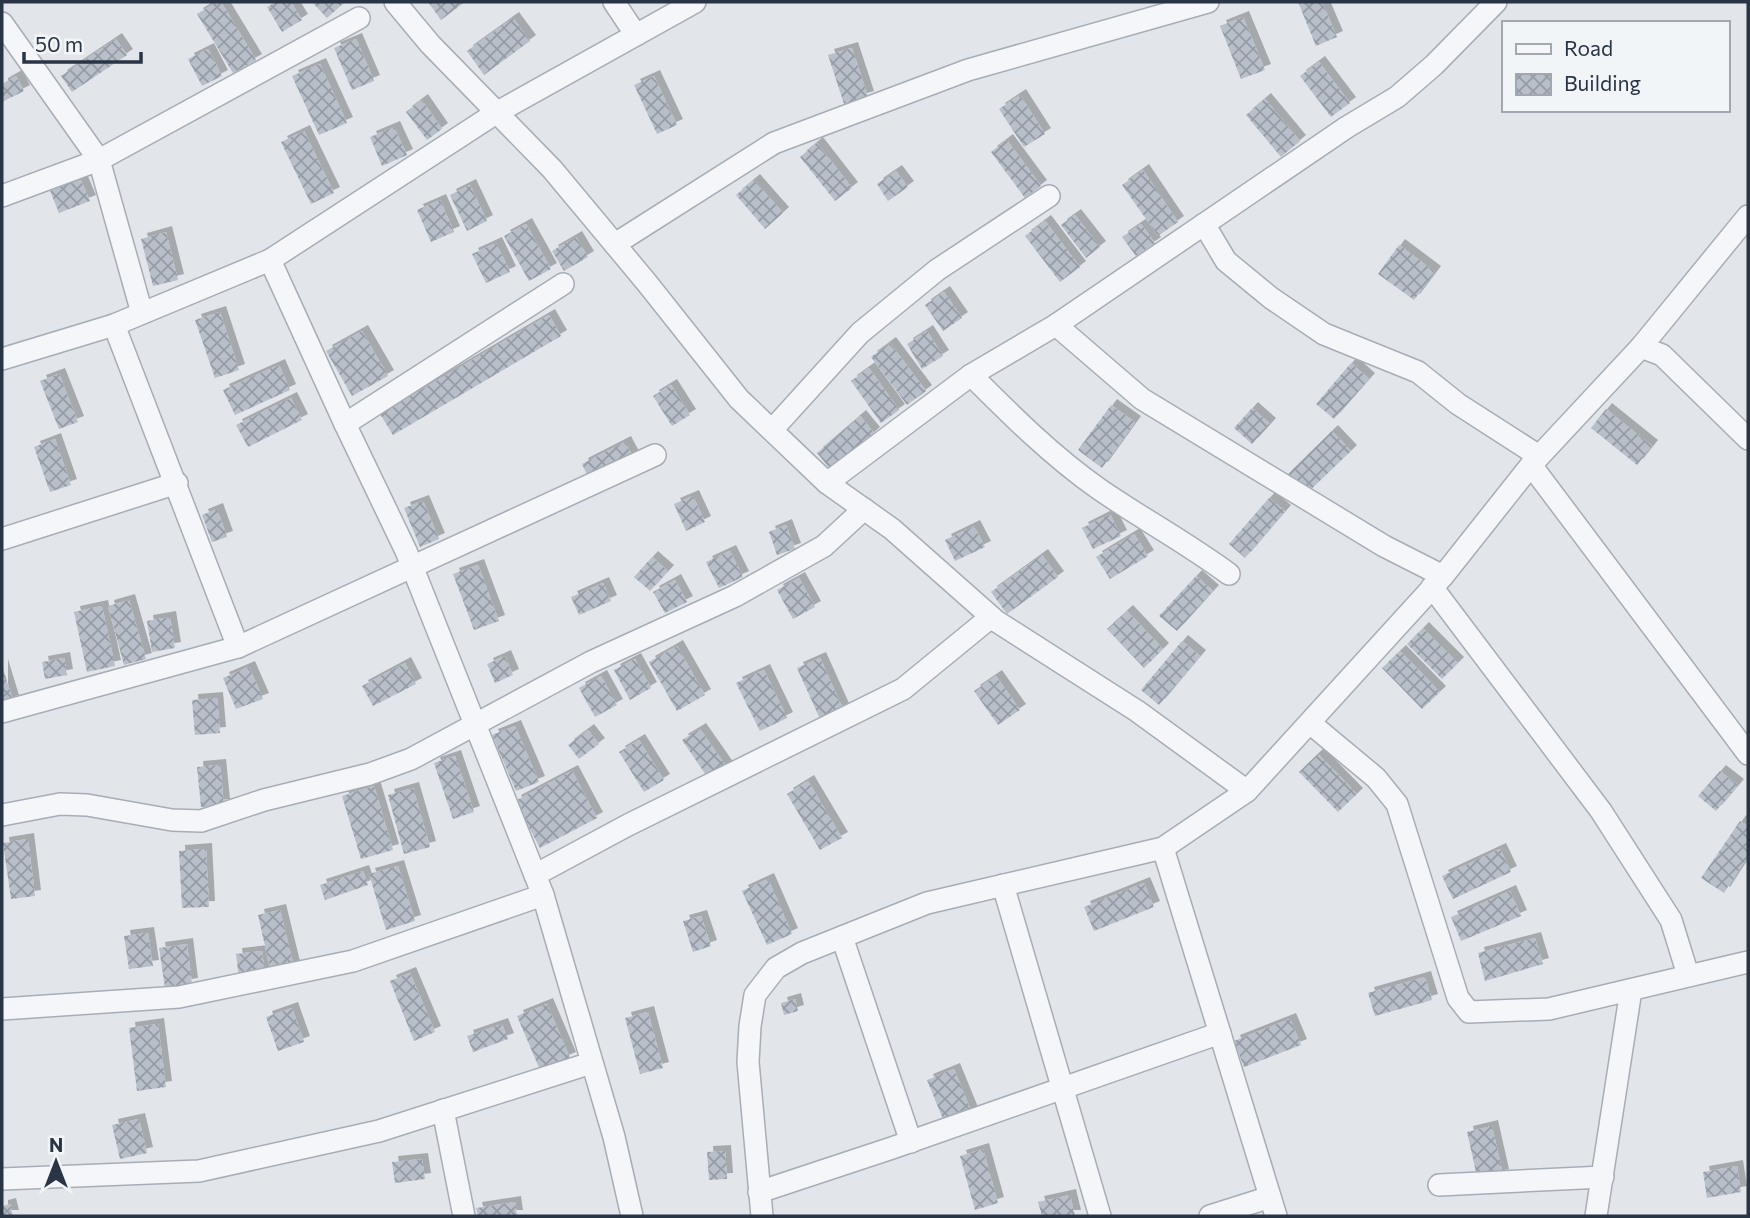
<svg xmlns="http://www.w3.org/2000/svg" width="1750" height="1218" font-family="Commissioner,sans-serif">
  <style>
    .building { fill: url(#building-cross-hatch); filter: url(#shadow) }
    .lines { fill: none; stroke-linecap: round; stroke-linejoin: round }
    .minor-casing { stroke: #a7adb6; stroke-width: 24 }
    .minor { stroke: #f5f6f9; stroke-width: 21 }
  </style>
  <defs>
    <pattern id="building-cross-hatch" width="8" height="8" patternUnits="userSpaceOnUse" patternTransform="scale(1.75)"><rect width="8" height="8" fill="#b9bfc9"/><path d="M0 0l8 8M0 8l8-8" fill="none" stroke="#969ca5"/></pattern>
    <filter id="shadow"><feDropShadow dx="6" dy="-6" stdDeviation="0" flood-color="#0004"/></filter>
  </defs>
  <rect width="100%" height="100%" fill="#e2e6eb"/>
  <g class="building">
    <polygon points="217,2 221,2 256,60 233,73 197,14"/>
    <polygon points="276,2 291,2 302,20 282,32 267,7"/>
    <polygon points="312,2 345,2 327,18"/>
    <polygon points="428,2 465,2 441,20"/>
    <polygon points="1298,2 1322,2 1337,37 1316,46"/>
    <polygon points="1243,17 1265,70 1241,79 1220,26"/>
    <polygon points="513,18 530,41 484,75 467,51"/>
    <polygon points="116,39 127,55 72,92 61,76"/>
    <polygon points="356,39 374,81 352,90 334,48"/>
    <polygon points="852,48 868,97 844,104 828,55"/>
    <polygon points="208,49 222,76 202,86 188,59"/>
    <polygon points="1319,62 1350,103 1331,117 1300,76"/>
    <polygon points="320,64 347,123 319,135 292,76"/>
    <polygon points="16,76 24,91 2,102 2,84"/>
    <polygon points="654,76 677,125 657,134 634,85"/>
    <polygon points="1020,95 1045,134 1024,147 999,109"/>
    <polygon points="1265,99 1300,141 1281,157 1246,115"/>
    <polygon points="422,100 442,129 427,140 406,112"/>
    <polygon points="394,127 407,155 382,166 370,137"/>
    <polygon points="304,131 334,193 311,204 281,142"/>
    <polygon points="1007,140 1041,186 1025,198 991,152"/>
    <polygon points="817,143 852,188 835,201 800,157"/>
    <polygon points="1143,170 1178,222 1158,236 1122,185"/>
    <polygon points="896,171 908,187 888,201 877,184"/>
    <polygon points="80,178 90,201 59,213 50,191"/>
    <polygon points="754,180 783,213 765,229 736,195"/>
    <polygon points="470,185 487,221 467,231 450,195"/>
    <polygon points="440,200 454,232 431,242 417,210"/>
    <polygon points="1075,215 1100,247 1086,258 1061,225"/>
    <polygon points="1045,221 1080,267 1060,282 1025,236"/>
    <polygon points="526,224 551,269 529,281 504,236"/>
    <polygon points="1141,224 1155,243 1136,256 1122,237"/>
    <polygon points="166,232 178,280 153,286 141,239"/>
    <polygon points="576,237 588,257 564,271 552,251"/>
    <polygon points="496,243 510,272 486,283 472,254"/>
    <polygon points="1399,245 1435,272 1414,300 1378,274"/>
    <polygon points="944,292 962,318 943,331 925,305"/>
    <polygon points="220,312 239,370 215,378 195,320"/>
    <polygon points="549,315 561,336 393,435 380,414"/>
    <polygon points="362,331 388,376 352,396 326,351"/>
    <polygon points="927,331 943,356 922,369 907,344"/>
    <polygon points="890,343 926,391 907,405 871,357"/>
    <polygon points="1351,363 1369,379 1334,419 1316,404"/>
    <polygon points="279,365 290,390 235,415 223,390"/>
    <polygon points="869,368 899,410 881,423 851,381"/>
    <polygon points="59,374 78,422 59,429 40,381"/>
    <polygon points="671,385 690,415 672,426 653,396"/>
    <polygon points="291,398 302,420 248,447 236,425"/>
    <polygon points="1111,405 1135,422 1102,468 1078,450"/>
    <polygon points="1252,408 1270,424 1252,444 1234,428"/>
    <polygon points="1606,409 1652,446 1637,465 1591,428"/>
    <polygon points="860,416 874,433 831,470 817,453"/>
    <polygon points="1332,431 1351,451 1304,496 1285,477"/>
    <polygon points="55,439 71,485 50,492 34,447"/>
    <polygon points="625,442 634,459 590,481 582,464"/>
    <polygon points="693,496 705,522 686,531 674,504"/>
    <polygon points="1269,498 1285,511 1245,558 1229,544"/>
    <polygon points="423,501 439,539 420,547 404,508"/>
    <polygon points="217,509 227,537 212,542 202,515"/>
    <polygon points="1110,514 1121,536 1093,549 1082,528"/>
    <polygon points="786,525 795,549 777,555 769,532"/>
    <polygon points="974,526 985,547 955,561 945,540"/>
    <polygon points="1134,534 1148,556 1110,579 1096,557"/>
    <polygon points="730,551 743,577 719,588 706,562"/>
    <polygon points="1042,555 1058,577 1007,614 991,592"/>
    <polygon points="652,557 668,571 650,591 634,577"/>
    <polygon points="478,565 499,621 474,630 453,574"/>
    <polygon points="1196,576 1213,591 1177,631 1159,616"/>
    <polygon points="799,578 815,607 793,619 777,590"/>
    <polygon points="675,580 687,602 665,613 653,592"/>
    <polygon points="603,583 611,601 579,615 571,597"/>
    <polygon points="129,600 146,659 124,665 108,606"/>
    <polygon points="102,606 115,666 87,672 74,612"/>
    <polygon points="1127,611 1163,649 1144,668 1107,629"/>
    <polygon points="170,617 175,648 152,652 147,621"/>
    <polygon points="1423,628 1458,663 1442,679 1407,644"/>
    <polygon points="1182,641 1200,656 1159,705 1141,690"/>
    <polygon points="677,646 705,695 677,711 649,662"/>
    <polygon points="1400,651 1440,692 1422,709 1382,668"/>
    <polygon points="505,656 513,675 495,683 487,664"/>
    <polygon points="64,658 67,675 45,679 42,662"/>
    <polygon points="820,658 843,709 820,719 797,668"/>
    <polygon points="635,659 651,688 630,700 614,670"/>
    <polygon points="405,663 416,684 373,706 362,686"/>
    <polygon points="2,665 13,701 2,704"/>
    <polygon points="249,667 263,699 236,709 223,678"/>
    <polygon points="764,670 787,718 760,731 736,683"/>
    <polygon points="601,676 617,705 595,717 579,688"/>
    <polygon points="996,676 1020,710 998,725 974,691"/>
    <polygon points="217,698 220,733 195,735 192,700"/>
    <polygon points="515,726 539,782 516,791 492,735"/>
    <polygon points="700,729 728,769 710,781 682,740"/>
    <polygon points="588,730 599,744 579,759 568,745"/>
    <polygon points="639,740 664,780 644,792 619,752"/>
    <polygon points="1318,754 1357,794 1338,812 1299,772"/>
    <polygon points="455,756 474,812 453,819 434,763"/>
    <polygon points="220,765 224,805 201,807 197,767"/>
    <polygon points="572,771 597,818 540,848 515,801"/>
    <polygon points="1720,771 1738,785 1716,811 1698,796"/>
    <polygon points="808,781 842,838 820,850 787,794"/>
    <polygon points="374,786 393,850 361,859 342,796"/>
    <polygon points="413,788 430,847 404,854 388,795"/>
    <polygon points="1740,821 1748,826 1748,856 1724,893 1701,878"/>
    <polygon points="28,839 35,896 11,899 3,843"/>
    <polygon points="206,849 209,907 182,908 179,851"/>
    <polygon points="1500,849 1511,872 1453,899 1442,876"/>
    <polygon points="398,866 415,921 386,930 369,874"/>
    <polygon points="363,871 368,885 325,900 320,885"/>
    <polygon points="768,879 792,934 767,945 742,891"/>
    <polygon points="1144,883 1154,907 1094,931 1084,907"/>
    <polygon points="1510,891 1521,916 1461,941 1451,917"/>
    <polygon points="280,910 294,967 271,973 258,915"/>
    <polygon points="701,916 711,946 693,952 683,921"/>
    <polygon points="148,933 153,966 129,969 124,936"/>
    <polygon points="1535,938 1543,964 1485,981 1478,953"/>
    <polygon points="187,944 192,984 165,988 159,948"/>
    <polygon points="262,951 265,975 239,978 236,954"/>
    <polygon points="410,973 435,1032 414,1041 390,981"/>
    <polygon points="1425,977 1432,1000 1375,1016 1368,993"/>
    <polygon points="795,999 798,1011 784,1015 781,1003"/>
    <polygon points="547,1004 570,1058 540,1070 517,1016"/>
    <polygon points="292,1008 304,1042 278,1051 266,1017"/>
    <polygon points="648,1012 663,1068 640,1074 625,1018"/>
    <polygon points="1290,1019 1301,1045 1244,1067 1234,1041"/>
    <polygon points="158,1024 166,1087 137,1091 129,1028"/>
    <polygon points="502,1024 508,1039 473,1052 467,1036"/>
    <polygon points="954,1069 972,1113 945,1124 927,1080"/>
    <polygon points="139,1119 147,1153 120,1159 112,1125"/>
    <polygon points="1492,1126 1503,1175 1478,1181 1467,1132"/>
    <polygon points="983,1149 998,1203 975,1210 960,1156"/>
    <polygon points="725,1151 727,1179 709,1180 707,1152"/>
    <polygon points="422,1159 425,1179 395,1183 392,1162"/>
    <polygon points="1737,1166 1741,1192 1707,1198 1703,1172"/>
    <polygon points="1070,1195 1075,1216 1042,1216 1038,1202"/>
    <polygon points="515,1202 517,1216 478,1216 476,1208"/>
    <polygon points="10,1204 13,1216 2,1216 2,1206"/>
  </g>
  <g class="lines">
    <g class="minor-casing">
      <g id="minor">
        <polyline points="395,2 430,44 552,169 647,283 739,399 827,483 892,529 996,621 1137,711 1247,791"/>
        <polyline points="614,2 636,35"/>
        <polyline points="2,23 99,160 142,313"/>
        <polyline points="2,196 99,160 359,18"/>
        <polyline points="1204,224 1226,261 1271,298 1324,334 1418,372 1458,404 1539,456"/>
        <polyline points="615,244 774,143 968,70 1208,2"/>
        <polyline points="270,260 345,424 406,551 543,895 614,1137 632,1216"/>
        <polyline points="114,325 238,647"/>
        <polyline points="1056,325 1142,399 1384,546 1443,576"/>
        <polyline points="1641,347 1662,355 1748,439"/>
        <polyline points="2,359 114,325 270,260 496,113 695,2"/>
        <path d="M971,375c40,40 81,81 128,114 42,29 88,54 130,85"/>
        <polyline points="345,424 563,284"/>
        <polyline points="772,430 860,333 937,270 1049,196"/>
        <polyline points="1531,465 1748,754"/>
        <polyline points="827,483 971,375 1056,325 1347,127 1397,97 1434,65 1496,2"/>
        <polyline points="2,539 177,483"/>
        <polyline points="1432,587 1601,811 1671,920 1688,975"/>
        <polyline points="2,712 238,647 655,455"/>
        <polyline points="1310,723 1376,778 1397,804 1458,998 1469,1012 1549,1009 1748,962"/>
        <polyline points="2,815 60,804 87,805 172,820 201,821 264,800 370,774 411,759 591,662 735,596 824,546 864,509"/>
        <polyline points="1163,848 1276,1216"/>
        <polyline points="535,875 628,825 903,689 991,617"/>
        <polyline points="1003,885 1100,1216"/>
        <polyline points="842,937 911,1142"/>
        <polyline points="2,1009 179,997 353,961 543,895"/>
        <polyline points="443,1110 464,1216"/>
        <polyline points="2,1179 199,1171 379,1131 591,1063"/>
        <polyline points="1439,1185 1603,1177"/>
        <polyline points="759,1192 892,1148 1220,1033"/>
        <polyline points="762,1216 748,1062 750,1026 755,995 776,968 802,953 927,903 1163,848 1247,791 1443,576 1531,465 1641,347 1748,216"/>
        <polyline points="1210,1216 1270,1197"/>
        <polyline points="1596,1216 1631,990"/>
      </g>
    </g>
    <use href="#minor" class="minor"/>
  </g>
  <rect width="1750" height="1218" fill="none" stroke="#293444" stroke-width="7"/>
  <rect x="1502" y="21" width="228" height="91" fill="#f2f5f8" stroke="#a2a8b0" stroke-width="2"/>
  <rect x="1516" y="44" width="35" height="10" fill="#f5f6f9" stroke="#a2a8b0" stroke-width="2"/>
  <text x="1564" y="56" font-size="21" fill="#293444">Road</text>
  <rect x="1516" y="74" width="35" height="21" fill="url(#building-cross-hatch)" stroke="#a2a8b0" stroke-width="2"/>
  <text x="1564" y="91" font-size="21" fill="#293444">Building</text>
  <g transform="translate(56 1162)" stroke="#f2f5f8" stroke-width="5" paint-order="stroke">
  <path d="M0-5L12 26L0 18L-12 26Z" fill="#293444"/>
  <text y="-10" font-size="19" font-weight="bold" text-anchor="middle" fill="#293444">N</text>
  </g>
  <path d="M24 52v10h117v-10" fill="none" stroke="#293444" stroke-width="3.5"/>
  <text x="35" y="52" font-size="21" fill="#293444" stroke="#f2f5f8" stroke-width="5" paint-order="stroke">50 m</text>
</svg>
